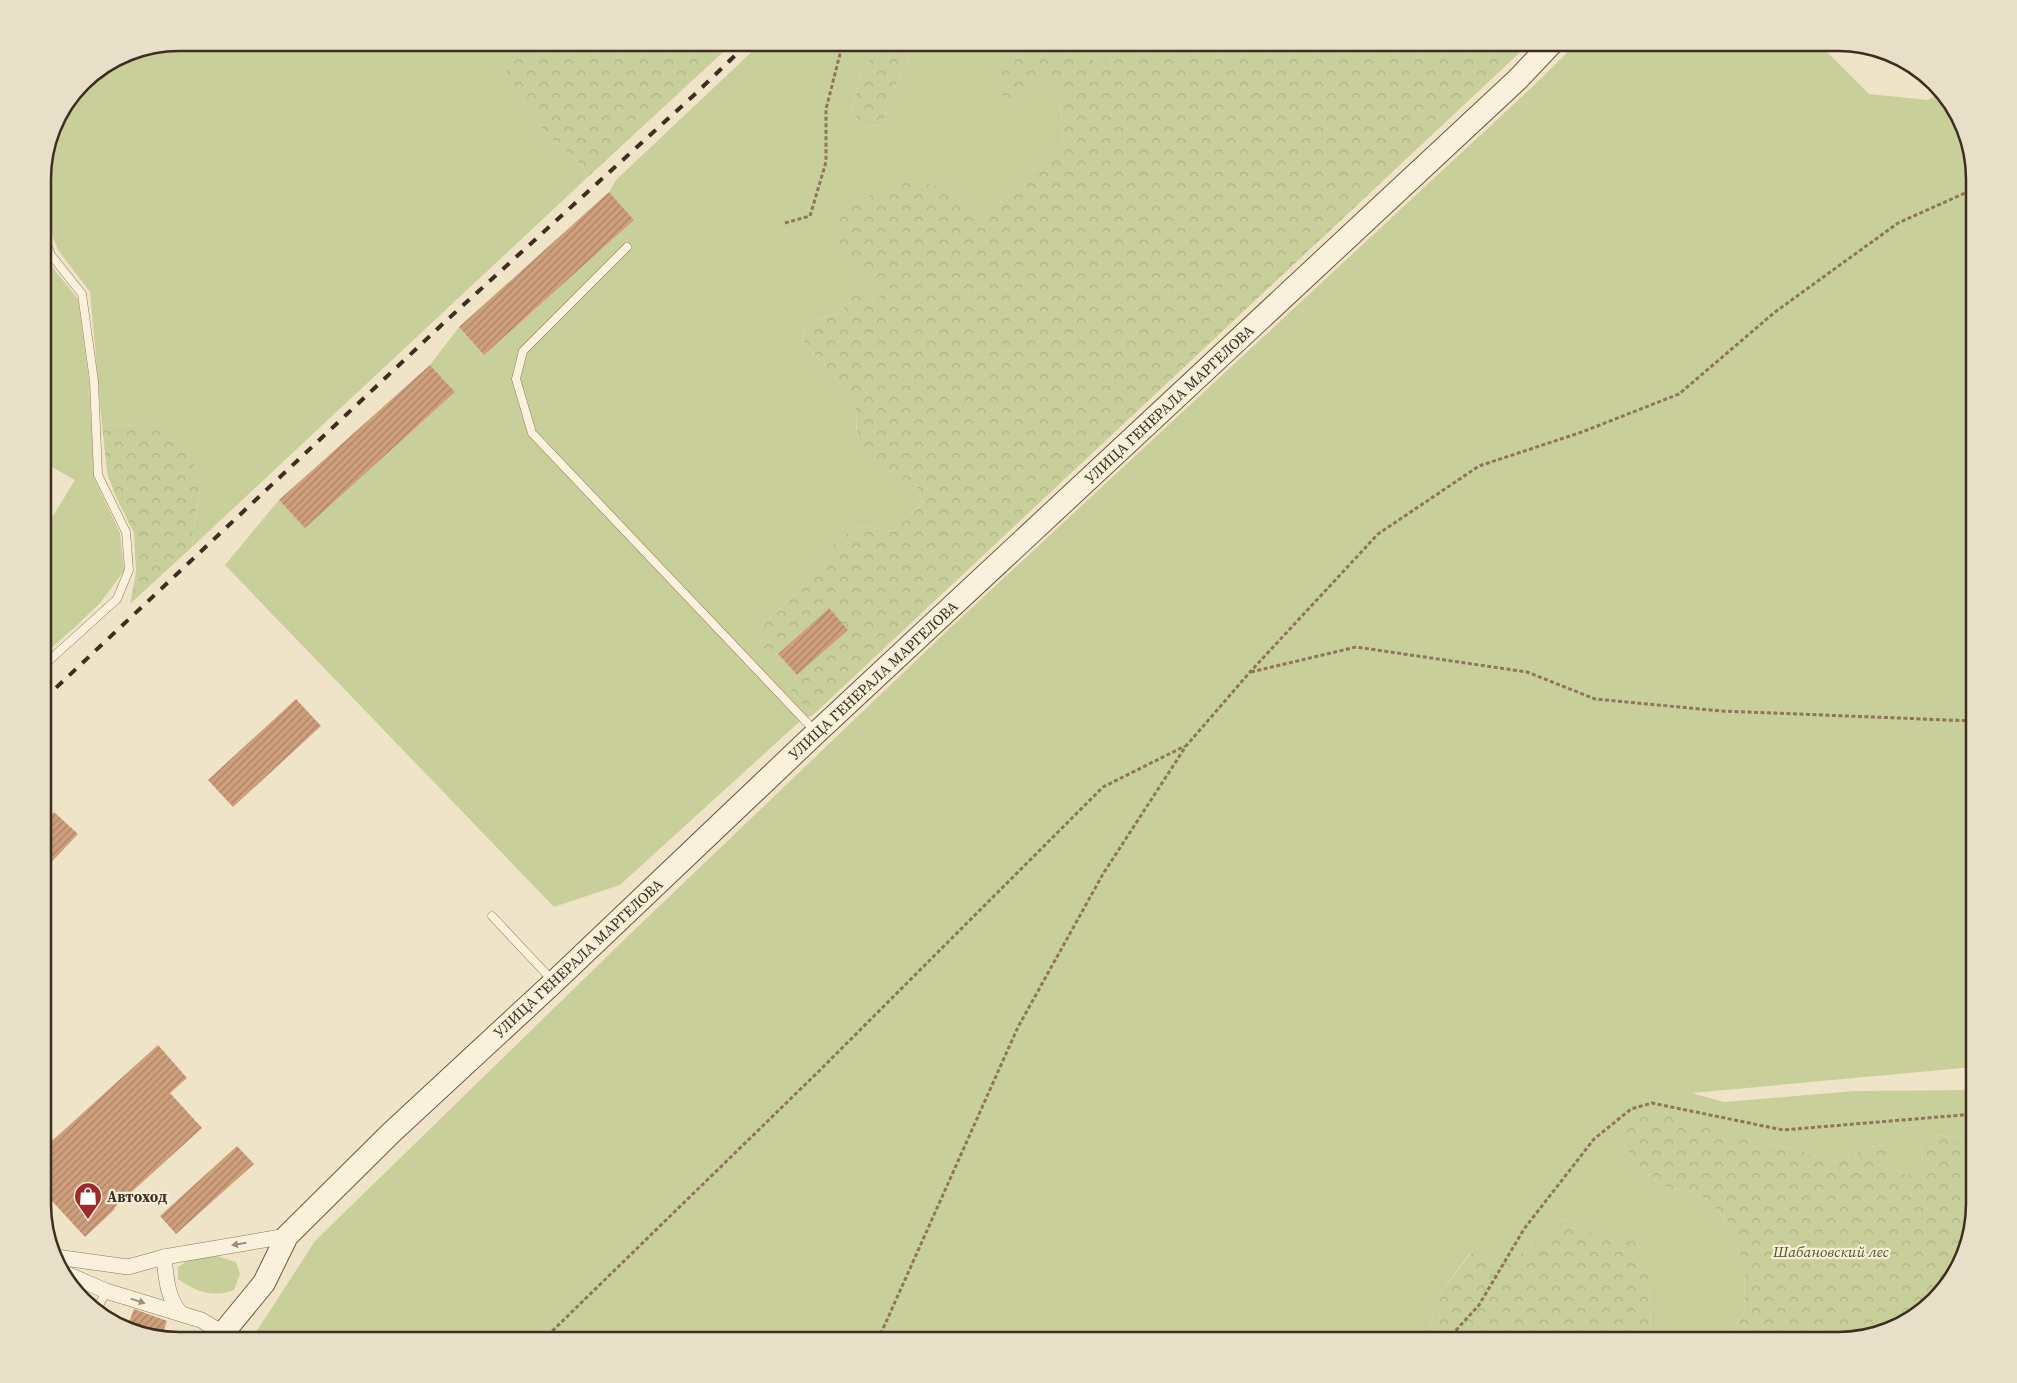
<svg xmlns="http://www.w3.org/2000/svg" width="2017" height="1383" font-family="'Source Serif 4',serif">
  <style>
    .grass { fill: #c9cf9b }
    .forest { fill: url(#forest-crowns) }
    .building { fill: url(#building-hatch) }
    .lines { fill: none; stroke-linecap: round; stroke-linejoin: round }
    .service-casing { stroke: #8d765c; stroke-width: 9 }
    .minor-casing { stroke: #8d765c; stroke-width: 16 }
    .secondary-casing { stroke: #6f573f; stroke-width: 24 }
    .path { stroke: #8d765c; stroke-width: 3; stroke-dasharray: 4 2.5; stroke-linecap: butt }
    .service { stroke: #faf1dc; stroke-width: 8 }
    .minor { stroke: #faf1dc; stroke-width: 15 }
    .secondary { stroke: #faf1dc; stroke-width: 22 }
    .rail { stroke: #3d2e20; stroke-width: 4; stroke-dasharray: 9 9; stroke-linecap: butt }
    .oneway { fill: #9c907e }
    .labels { text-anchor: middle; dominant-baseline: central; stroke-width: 4.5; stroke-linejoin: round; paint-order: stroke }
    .street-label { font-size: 15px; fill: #3d2e20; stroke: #f7eed8 }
    .poi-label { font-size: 15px; font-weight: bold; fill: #3d2e20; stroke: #f7eed8; text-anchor: start }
    .park-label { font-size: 15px; font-style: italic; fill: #4d5a26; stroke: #f7eed8 }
    .rim { fill: none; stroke: #3d2e20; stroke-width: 2.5 }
  </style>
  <defs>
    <pattern id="forest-crowns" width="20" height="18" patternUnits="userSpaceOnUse" patternTransform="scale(1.25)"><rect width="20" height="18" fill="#c9cf9b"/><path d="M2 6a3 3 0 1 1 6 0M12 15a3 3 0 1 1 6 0" fill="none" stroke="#aeb285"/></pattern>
    <pattern id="building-hatch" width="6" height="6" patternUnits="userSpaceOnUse" patternTransform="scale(1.25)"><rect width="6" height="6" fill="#cf9f7d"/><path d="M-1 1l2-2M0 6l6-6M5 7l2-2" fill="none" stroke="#a98266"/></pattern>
  </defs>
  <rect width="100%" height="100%" fill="#f0e4c8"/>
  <g class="grass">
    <polygon points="179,43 513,43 506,61 509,86 522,99 542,128 557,145 572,155 589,176 192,547 196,510 200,490 174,436 136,426 102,425 90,292 58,250 43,213 43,171 53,127 83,82 127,53"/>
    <path d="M761,43h121l-20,28 -10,39 8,17 22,-2c9,-29 20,-56 35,-82h104l-5,3 -8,57 18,-15 19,-7 14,9c1,18 5,35 3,53l-25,25 -19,10 -12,12 -6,12 -18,16 -19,-13 -17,-17 -97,76 23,21 10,14 -26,-4 -17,18 -36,11 1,20c16,17 38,38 50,59 4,8 1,21 3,31 4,25 35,42 58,50l8,19 -31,28 -33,-5 -24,15 -32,44 -37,37 -3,39 15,-7 19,21 -8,14 24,26 -15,8 -178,162 -66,22 -329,-342 54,-65 26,27 150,-135 -25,-27 29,-38 25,28 150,-135 -25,-28 7,-12z"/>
    <polygon points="1081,43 1112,43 1110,71 1078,50"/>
    <path d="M1577,43h241l51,51 59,6 11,-7 17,18 18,68v888l-282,26 32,9 130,-11 120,-1v51l-35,-6 -18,9 2,22 -15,9 -26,-8 5,-22 -19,2 -36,16 -31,-13 -55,-10 -110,-29 -22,16 21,37 28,22 44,13 23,26 15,44 -1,45 -19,26h-68l-6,-9 -2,-51 -37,-38 -48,-23 -38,32 -36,15 -19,-14 -30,40 -16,48c-19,0 -40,-5 -57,0h-1117l64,-99 311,-303 324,-310 581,-540z"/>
    <polygon points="43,252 45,258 78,299 89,381 94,478 120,533 124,571 100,603 74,628 43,655 43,532 75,480 43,462"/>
    <path d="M217,1256l19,6 4,12 -6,16c-21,8 -38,2 -56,-11v-12l12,-8z"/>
  </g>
  <g class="forest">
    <polygon points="674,43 676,45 680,42 733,43 589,176 572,155 557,145 542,128 522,99 508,86 506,61 513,43"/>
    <path d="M882,43h35c-15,26 -26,53 -35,82l-22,2 -8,-17 10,-39z"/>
    <path d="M1021,43h60l-3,7 32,21 2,-28h418l-717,672 -24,-26 8,-14 51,-45 -19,-22 -51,46 -15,7 -9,-12 12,-27 37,-37 32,-44 24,-15 33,5 31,-28 -8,-19c-28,-10 -54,-17 -58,-52 -1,-8 0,-18 -2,-26 -4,-14 -40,-51 -51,-62l-1,-20 36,-11 17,-19 25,5 -9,-14 -23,-21 -10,-23 -2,-19 10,-12 31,-20 35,-9 33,7 17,17 19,12 18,-15 6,-12 12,-12 19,-10 25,-25c2,-18 -2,-35 -3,-53l-14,-9 -19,7 -18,15 -9,-15 -1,-26z"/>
    <polygon points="102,425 136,426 152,429 174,436 186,450 198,471 200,490 196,510 192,547 130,604 136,572 134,533 115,495 107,472"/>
    <polygon points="1636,1111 1661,1111 1746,1140 1801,1150 1832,1163 1868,1147 1888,1145 1883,1167 1908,1175 1923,1166 1921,1144 1939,1135 1974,1141 1974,1204 1951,1280 1906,1322 1838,1340 1725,1340 1744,1314 1745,1269 1730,1225 1707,1199 1663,1186 1635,1164 1614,1127"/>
    <polygon points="1564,1219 1612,1242 1634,1241 1649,1280 1651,1331 1657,1340 1425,1340 1441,1292 1472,1252 1490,1266 1526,1251"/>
  </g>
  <g class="building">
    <polygon points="609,192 634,220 484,355 459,327"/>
    <polygon points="430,365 455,392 305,528 279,500"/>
    <polygon points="829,608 848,630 797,675 778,654"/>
    <polygon points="296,699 321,726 233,807 208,780"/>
    <polygon points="54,812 78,834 43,871 43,824"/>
    <polygon points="158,1045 187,1078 170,1093 202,1128 114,1208 115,1209 85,1237 52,1201 43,1209 43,1149"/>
    <polygon points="237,1146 254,1164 176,1234 160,1216"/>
    <polygon points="134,1309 167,1321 162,1335 128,1325"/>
  </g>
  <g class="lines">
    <g class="service-casing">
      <g id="service">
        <polyline points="43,235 51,255 82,294 94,381 98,475 126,532 129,570 117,599 43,666"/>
        <polyline points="627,247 523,351 516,379 532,433 815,731"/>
        <polyline points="492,916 553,981"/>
        <polyline points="97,1310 106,1291"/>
      </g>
    </g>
    <g class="minor-casing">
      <g id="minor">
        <polyline points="56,1257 128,1267 164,1257 287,1236"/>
        <path d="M164,1257c2,20 3,41 17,57"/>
        <polyline points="60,1271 106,1291 201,1320 223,1333"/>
      </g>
    </g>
    <g class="secondary-casing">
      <polyline id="secondary" points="220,1340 223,1333 264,1283 287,1236 392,1132 554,982 816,733 1518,79 1553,42"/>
    </g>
    <g class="path">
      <polyline points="785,223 810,216 826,162 826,109 841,50 845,42"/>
      <polyline points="1251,672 1356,647 1527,672 1595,699 1721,711 1974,721"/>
      <polyline points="543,1340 818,1072 1103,787 1185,746"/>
      <polyline points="878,1340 1018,1027 1103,874 1186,746 1250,672 1378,534 1479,466 1582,432 1679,394 1775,312 1898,223 1974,189"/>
      <polyline points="1447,1340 1479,1305 1524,1229 1594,1139 1631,1109 1652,1103 1783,1130 1974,1114"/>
    </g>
    <use href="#service" class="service"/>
    <use href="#minor" class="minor"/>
    <use href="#secondary" class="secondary"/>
    <polyline class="rail" points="43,700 448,319 693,96 749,42"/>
  </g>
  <defs><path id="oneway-solid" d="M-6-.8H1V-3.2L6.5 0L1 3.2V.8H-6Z" transform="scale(1.25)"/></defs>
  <g class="oneway">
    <use href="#oneway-solid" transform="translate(239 1244) rotate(171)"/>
    <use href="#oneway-solid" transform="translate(138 1301) rotate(17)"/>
  </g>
  <defs>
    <g id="shop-pin" transform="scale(1.4375)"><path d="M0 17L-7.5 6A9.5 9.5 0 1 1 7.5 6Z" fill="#9e2a2b" stroke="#f7eed8"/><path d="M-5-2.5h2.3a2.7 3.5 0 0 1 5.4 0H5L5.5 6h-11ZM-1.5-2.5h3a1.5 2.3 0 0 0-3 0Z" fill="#fff"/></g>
  </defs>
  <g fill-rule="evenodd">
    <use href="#shop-pin" x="88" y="1196"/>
  </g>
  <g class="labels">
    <g class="street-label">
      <text transform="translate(1169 404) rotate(-43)">УЛИЦА ГЕНЕРАЛА МАРГЕЛОВА</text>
      <text transform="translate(873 680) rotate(-43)">УЛИЦА ГЕНЕРАЛА МАРГЕЛОВА</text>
      <text transform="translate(578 958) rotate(-43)">УЛИЦА ГЕНЕРАЛА МАРГЕЛОВА</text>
    </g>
    <g class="poi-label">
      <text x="107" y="1196">Автоход</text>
    </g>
    <g class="park-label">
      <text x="1831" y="1251">Шабановский лес</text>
    </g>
  </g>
  <path d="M0 0H2017V1383H0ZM179 51H1838A128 128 0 0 1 1966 179V1204A128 128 0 0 1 1838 1332H179A128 128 0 0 1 51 1204V179A128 128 0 0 1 179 51Z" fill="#e8dfc9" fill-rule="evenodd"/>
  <path class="rim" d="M179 51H1838A128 128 0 0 1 1966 179V1204A128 128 0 0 1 1838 1332H179A128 128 0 0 1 51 1204V179A128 128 0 0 1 179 51Z"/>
</svg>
